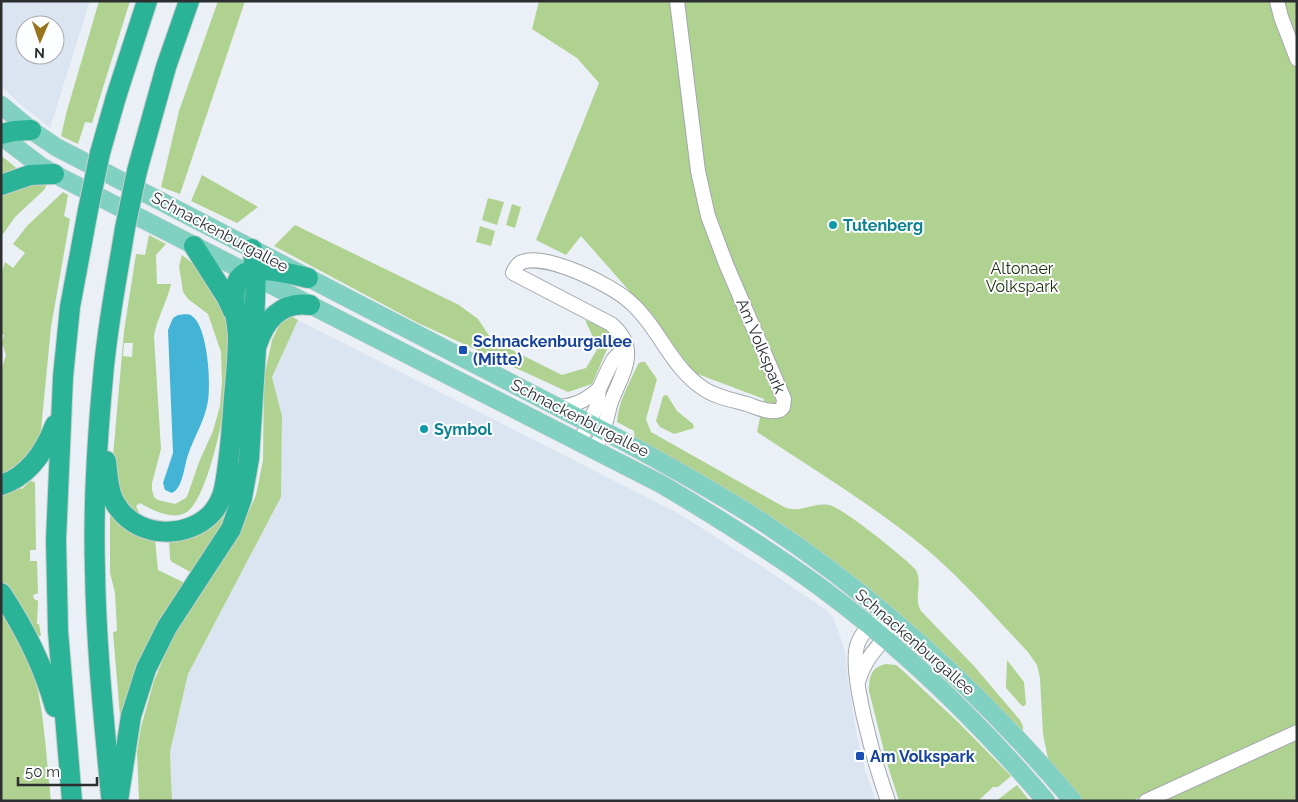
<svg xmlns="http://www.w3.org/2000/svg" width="1298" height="802" font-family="Raleway,sans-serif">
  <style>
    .built { fill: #dae5f1; fill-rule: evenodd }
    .green { fill: #b0d290; fill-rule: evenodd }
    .water { fill: #43b4d5 }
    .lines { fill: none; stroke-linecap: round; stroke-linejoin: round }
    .minor-casing { stroke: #a2a7ad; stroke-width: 16 }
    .major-casing { stroke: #cccdcd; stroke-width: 19 }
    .highway-casing { stroke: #cccdcd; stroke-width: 22 }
    .minor { stroke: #fff; stroke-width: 14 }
    .major { stroke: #80d1c1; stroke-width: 18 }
    .highway { stroke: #2bb398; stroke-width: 20 }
    .highway-bridge-casing { stroke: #cccdcd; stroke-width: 22; stroke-linecap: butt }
    .highway-bridge { stroke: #2bb398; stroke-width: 20 }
    .culture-dot { fill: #0f9aa8; stroke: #fcfdfe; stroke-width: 2 }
    .transit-dot { fill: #1a4fb4; stroke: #fcfdfe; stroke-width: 2 }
    .labels { text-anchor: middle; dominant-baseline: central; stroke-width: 4; stroke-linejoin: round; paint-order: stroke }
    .culture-label { font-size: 16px; font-weight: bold; fill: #0d838f; stroke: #fcfdfe; text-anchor: start }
    .street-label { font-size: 16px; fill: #2c2e30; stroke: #fcfdfe }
    .park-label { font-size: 16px; fill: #203010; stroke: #fcfdfe }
    .transit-label { font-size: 16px; font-weight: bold; fill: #164399; stroke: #fcfdfe; text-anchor: start }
  </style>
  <rect width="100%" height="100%" fill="#ebf0f7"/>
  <g class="built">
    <path d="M1,1h89l-40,127 -30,-24 -19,-18zM25,25h30v30h-30z"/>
    <polygon points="298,320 678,513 761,566 825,609 834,619 845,651 848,680 857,736 865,770 876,801 172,801 170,752 188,674 281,497 282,416 272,377"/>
  </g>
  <g class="green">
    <polygon points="99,1 130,1 92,123 85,122 78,144 61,136 66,114"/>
    <polygon points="218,1 245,1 180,194 161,187 179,111"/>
    <path d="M539,1h758v725l-165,75h-52l-31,-37 -6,-30 -3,-56 -3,-13 -9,-13c-35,-37 -74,-82 -114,-113 -50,-39 -104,-72 -157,-107l7,-33 -69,-26 -63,-79 -51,-58 -15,19 -30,-15 63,-157 -22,-25 -45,-29z"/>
    <polygon points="3,157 20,171 1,179 1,161"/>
    <polygon points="202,175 258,207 237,223 191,201"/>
    <polygon points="38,184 46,184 45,189 15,217 1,237 1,195 14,187"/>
    <polygon points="63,192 68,195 64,216 70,219 51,327 40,440 30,458 1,479 1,371 6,355 2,343 4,335 1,334 1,275 5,262 13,268 25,253 13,244 27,226"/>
    <polygon points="488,198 504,202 497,225 482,220"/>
    <polygon points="512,204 521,207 515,228 506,225"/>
    <polygon points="295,225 459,305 478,319 492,340 562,375 586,368 598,348 585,320 606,329 611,340 592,384 568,392 418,323 274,246"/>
    <polygon points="480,226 495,231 491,246 476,242"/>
    <path d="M149,235l17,9 -10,11 1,29h14c-4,18 -14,34 -17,52l7,113 -9,34v7l2,7 4,3 17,4 11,-6 2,-4 11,-32 14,-31 7,-25 2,-24 -1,-30 -13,-38 -20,-15 -5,-7 -4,-26 3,-11c11,8 33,28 38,42 4,9 9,23 9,33 0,21 -1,51 -4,72 -3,23 -19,97 -38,110 -14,9 -35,-2 -47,-9l-4,3 5,11 -7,-5 -13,-14 -8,-42 11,-125 12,-77 9,1zM124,343h9l-1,14 -9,-1z"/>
    <polygon points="245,289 249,291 239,461 236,484 221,530 194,574 172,562 170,559 169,539 216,517"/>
    <polygon points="289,315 298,320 272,377 282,416 281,497 188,674 170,752 172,801 139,801 137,752 141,727 154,681 171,640 209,576 240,532 256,495 263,460 264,377 272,340 280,324"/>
    <path d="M641,362h4l12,17 -11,40 5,13 133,75c16,7 29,-5 45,-2 13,2 76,53 87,65 7,13 -3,28 5,41l53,55 46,54 3,6v5l-44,-44 -344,-248 -1,-8 -17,-9c1,-20 13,-40 21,-58z"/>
    <polygon points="667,395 677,411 693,424 694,428 674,434 660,427 656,421 663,396"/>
    <polygon points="30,481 35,482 36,550 30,550 30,561 37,561 38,593 33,595 34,599 38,601 37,624 39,624 41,636 38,636 20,605 1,580 1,494 18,487 22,489"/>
    <polygon points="110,502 155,539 158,570 185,583 123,716 120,716 113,632 117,631 115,593 110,573"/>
    <path d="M1,610c13,19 25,39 32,61 12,41 13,87 18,130h-50z"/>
    <polygon points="1007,660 1024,682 1026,704 1024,706 1022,706 1006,688"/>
    <path d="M886,664l10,1 5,4 58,54 52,53 -13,11h-5l-15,14h-79l-12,-38 -18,-72c0,-14 2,-24 17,-27z"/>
    <polygon points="1297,739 1297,801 1161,801"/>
    <polygon points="1017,785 1030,801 996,801"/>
  </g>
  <path class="water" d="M178,315c5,0 10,-2 14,1 16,11 19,68 16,85 -3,19 -14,36 -20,54 -4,11 -5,33 -16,38l-7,-3 -2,-7 10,-30 -5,-123 5,-12z"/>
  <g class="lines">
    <g class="minor-casing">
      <g id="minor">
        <polyline points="1277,1 1281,17 1297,59"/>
        <path d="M558,407c17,-1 28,-7 41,-18"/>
        <polyline points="579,443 597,406 599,389 605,376 613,360 626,346"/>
        <path d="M595,450c4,-10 8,-20 11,-29 2,-7 3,-13 5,-19 11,-29 30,-53 0,-78l-98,-51c2,-5 4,-9 9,-11 25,-9 90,23 108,40 29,25 41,66 74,87 12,8 28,11 43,15 9,3 23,10 33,6l3,-3 1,-8 -58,-135 -18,-48 -10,-45 -21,-170"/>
        <path d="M858,682c2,-6 4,-13 8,-19 11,-20 22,-20 23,-47 -15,5 -27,14 -32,30 -8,30 20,124 31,155"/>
        <polyline points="1146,801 1297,732"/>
      </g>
    </g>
    <g class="major-casing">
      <g id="major">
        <path d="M1,105l30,25 25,17 567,294c48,26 95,52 141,82 117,77 218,171 309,278"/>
        <path d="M1,136l41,31 22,12 597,305c54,32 108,66 159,103 83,61 159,135 226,214"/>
      </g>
    </g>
    <g class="highway-casing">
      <g id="highway">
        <polyline points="1,134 14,131 31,130"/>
        <polyline points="100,153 116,97 147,1"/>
        <polyline points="137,171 166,67 189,1"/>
        <polyline points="1,185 30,175 54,174"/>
        <polyline points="194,246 227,298 233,311"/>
        <path d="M257,345c8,-25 25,-44 53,-40"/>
        <path d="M106,461c2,16 2,35 13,48 21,29 69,30 93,4 6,-7 10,-15 12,-24 6,-30 8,-61 10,-92 2,-20 4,-41 4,-61 -1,-16 -9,-49 3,-60 14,-13 50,-2 67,2"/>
        <path d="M1,485c28,-9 44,-34 54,-60"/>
        <path d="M1,593c24,36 42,72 54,114"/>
        <path d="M111,796c-7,-75 -15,-151 -16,-226 -2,-64 2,-129 8,-193 4,-50 14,-99 22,-149"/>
        <polyline points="72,801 58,631 56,540 63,377 70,307 88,210"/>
        <polyline points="118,801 131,716 146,669 167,627 231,529 242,498 249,459 256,349 254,329 256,271 252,249"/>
      </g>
    </g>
    <use href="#minor" class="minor"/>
    <use href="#major" class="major"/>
    <use href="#highway" class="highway"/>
    <g class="highway-bridge-casing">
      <g id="highway-bridge">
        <polyline points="88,210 100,153"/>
        <polyline points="125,228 137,171"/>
      </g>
    </g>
    <use href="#highway-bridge" class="highway-bridge"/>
  </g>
  <g class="culture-dot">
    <circle cx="833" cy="225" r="5"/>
    <circle cx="424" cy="429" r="5"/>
  </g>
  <g class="transit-dot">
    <rect x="458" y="345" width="10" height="10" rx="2.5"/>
    <rect x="855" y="751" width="10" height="10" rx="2.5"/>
  </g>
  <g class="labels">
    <g class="culture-label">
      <text x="843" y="225">Tutenberg</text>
      <text x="434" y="429">Symbol</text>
    </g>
    <g class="street-label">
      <text transform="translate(220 232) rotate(28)">Schnackenburgallee</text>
      <text transform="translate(761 346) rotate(67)">Am Volkspark</text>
      <text transform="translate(580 418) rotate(27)">Schnackenburgallee</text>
      <text transform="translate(915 642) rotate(41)">Schnackenburgallee</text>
    </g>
    <g class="park-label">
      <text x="1022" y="268">Altonaer<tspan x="1022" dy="18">Volkspark</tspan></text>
    </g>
    <g class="transit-label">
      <text x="473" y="341">Schnackenburgallee<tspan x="473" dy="18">(Mitte)</tspan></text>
      <text x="870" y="756">Am Volkspark</text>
    </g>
  </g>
  <rect width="1298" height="802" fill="none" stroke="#2c2e30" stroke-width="5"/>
  <g transform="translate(40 40) rotate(182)"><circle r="24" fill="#fcfdfe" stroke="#a9aaac"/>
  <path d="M0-4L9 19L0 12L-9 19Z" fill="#97741e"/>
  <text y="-8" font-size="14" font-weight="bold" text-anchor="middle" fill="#2c2e30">N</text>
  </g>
  <path d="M18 777v8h79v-8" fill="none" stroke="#2c2e30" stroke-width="2.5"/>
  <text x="25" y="777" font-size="15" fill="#2c2e30" stroke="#fcfdfe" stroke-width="4" paint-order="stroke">50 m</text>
</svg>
